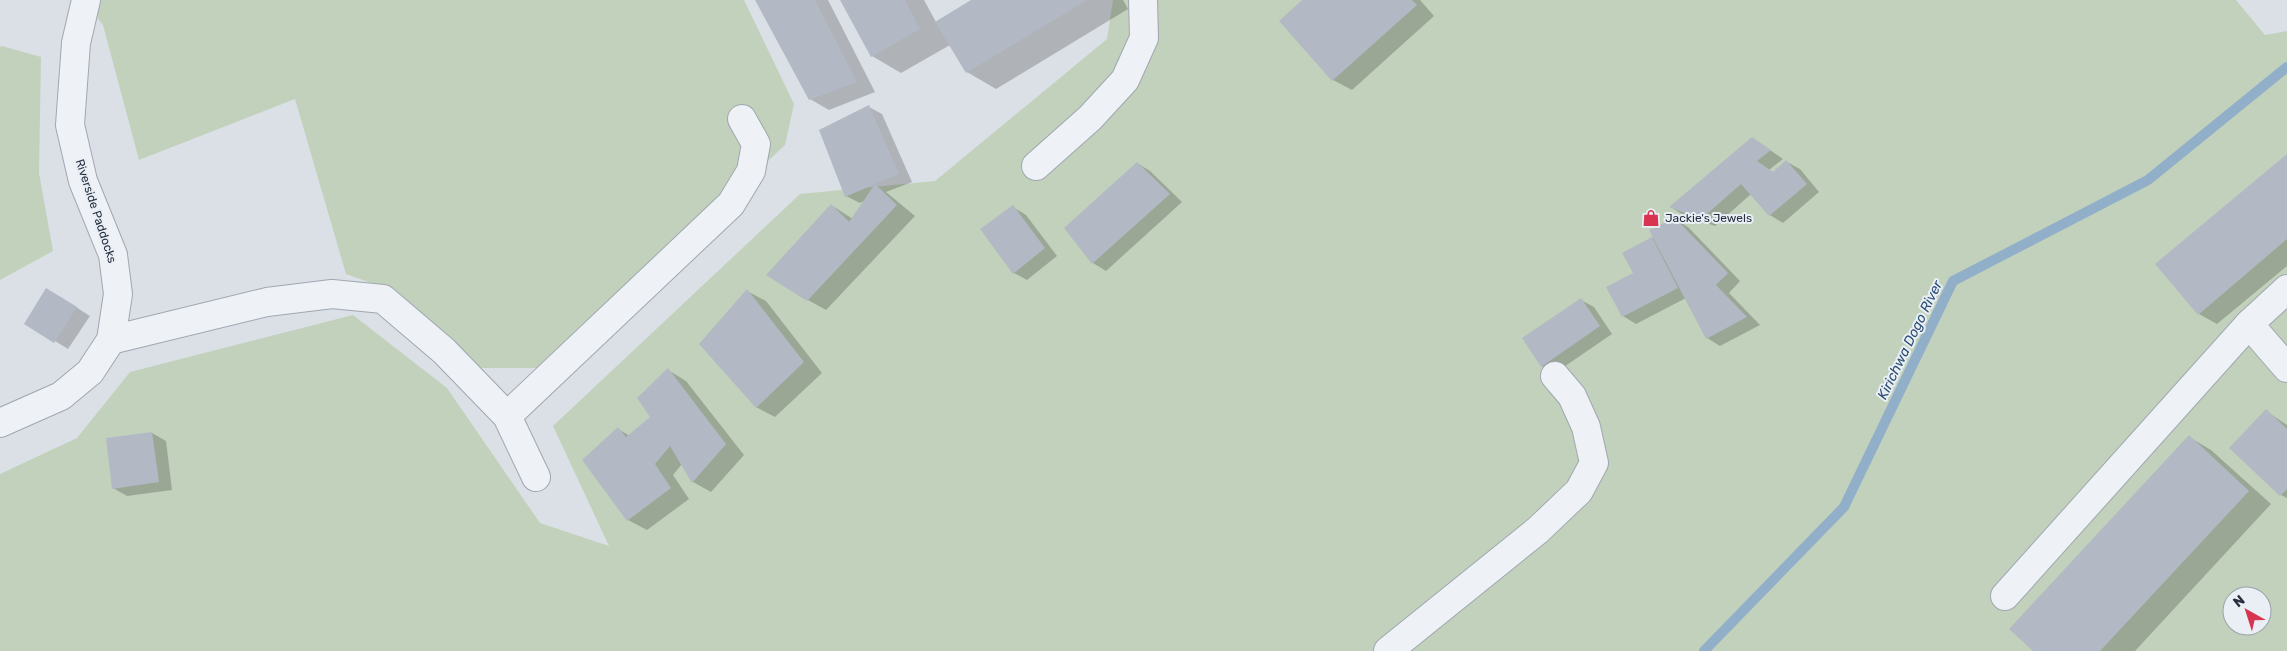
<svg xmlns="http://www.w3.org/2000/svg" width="2287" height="651" font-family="Rubik,sans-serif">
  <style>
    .green { fill: #c2d1bb; fill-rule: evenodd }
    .shadow { fill: #0003 }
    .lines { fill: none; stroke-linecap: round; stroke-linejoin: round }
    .stream { stroke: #92afca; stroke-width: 10 }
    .building { fill: #b2b9c4 }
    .minor-casing { stroke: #a0a7b1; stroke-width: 30 }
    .minor { stroke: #eef1f5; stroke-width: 28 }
    .labels { text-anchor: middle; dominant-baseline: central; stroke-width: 4; stroke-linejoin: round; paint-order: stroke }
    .street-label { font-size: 12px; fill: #242e3e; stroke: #eaeff5 }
    .poi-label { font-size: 12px; fill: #242e3e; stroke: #eaeff5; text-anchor: start }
    .water-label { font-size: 14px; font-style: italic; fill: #2b4e74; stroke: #eaeff5 }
  </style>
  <rect width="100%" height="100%" fill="#dbe0e7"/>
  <g class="green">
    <polygon points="84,0 744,0 794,104 785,145 546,368 474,368 396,292 346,274 295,99 139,160 103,25"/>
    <path d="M1113,0h1123l29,35 22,-4v620h-2287v-177l77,-36 53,-66 223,-57 94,73 93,135 69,23 -56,-120 247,-232 135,-13 172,-142zM2232,596h30v30h-30z"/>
    <polygon points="2,46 41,57 39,173 53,251 0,280 0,47"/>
  </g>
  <g class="shadow">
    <polygon points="757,0 828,0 875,92 829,110 810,99"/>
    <polygon points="841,0 924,0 936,22 973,0 1123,0 1128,9 996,89 967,72 950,45 901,73 872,56"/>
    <polygon points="1304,0 1420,0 1434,16 1352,90 1333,80"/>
    <polygon points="869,107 882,114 912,182 886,192 915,216 826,310 808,300 831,205 853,219 864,201 860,203 846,196"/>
    <polygon points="1766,147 1783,159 1769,170 1774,173 1787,162 1800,169 1819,192 1783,223 1770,215 1751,194 1715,226 1683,215 1671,207"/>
    <polygon points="2287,155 2287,266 2217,324 2199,314"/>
    <polygon points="1137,163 1150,171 1182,202 1106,271 1093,263"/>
    <polygon points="1013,207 1026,215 1057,256 1027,280 1014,273"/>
    <polygon points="1675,219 1688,227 1740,281 1729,293 1760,325 1720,346 1707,338 1686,298 1636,324 1623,316 1634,273 1624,254 1654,237"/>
    <polygon points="747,291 766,301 822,373 775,417 756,407"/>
    <polygon points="60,297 90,316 68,349 55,341"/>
    <polygon points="1581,300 1594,307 1612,334 1555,373 1542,366"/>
    <polygon points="668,370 686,381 744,455 711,492 693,482 682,464 673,475 689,499 647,530 628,520 618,429 630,436 652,418"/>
    <polygon points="2266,411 2287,425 2287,498 2281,495"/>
    <polygon points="152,433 166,441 172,490 127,496 113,488"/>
    <polygon points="2189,437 2211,450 2271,504 2135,651 2035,651"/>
  </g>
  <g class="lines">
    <polyline class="stream" points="1704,651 1844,507 1953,281 2148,180 2287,67"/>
  </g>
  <g class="building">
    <polygon points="755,0 815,0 857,82 809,100"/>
    <polygon points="840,0 905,0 920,29 871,57"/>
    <polygon points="971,0 1087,0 966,73 935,22"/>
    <polygon points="1302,0 1412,0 1417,5 1332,81 1279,21"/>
    <polygon points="869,105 899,174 875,184 897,205 807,301 766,275 831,204 849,222 875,184 845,197 819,130"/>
    <polygon points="1752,137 1771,150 1757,161 1773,172 1786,160 1807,184 1769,216 1741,184 1701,219 1669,207"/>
    <polygon points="2287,154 2287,239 2198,315 2155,264"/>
    <polygon points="1137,162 1170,194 1092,264 1064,228"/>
    <polygon points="1013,205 1045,248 1013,274 980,229"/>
    <polygon points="1675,218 1728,273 1716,285 1747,317 1706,339 1649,230"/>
    <polygon points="1652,237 1678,288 1622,317 1606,287 1633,273 1622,253"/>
    <polygon points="46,288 77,307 54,343 24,324"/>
    <polygon points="747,289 804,362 756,408 699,344"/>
    <polygon points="1581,298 1600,326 1541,367 1522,338"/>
    <polygon points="668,368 726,444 692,483 670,446 655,464 671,488 627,521 582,460 618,427 626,437 650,417 637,398"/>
    <polygon points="2266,409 2287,429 2287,489 2280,496 2229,448"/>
    <polygon points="152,432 159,482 112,489 106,438"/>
    <polygon points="2189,435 2249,491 2100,651 2033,651 2009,629"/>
  </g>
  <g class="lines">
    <g class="minor-casing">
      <g id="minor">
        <polyline points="1036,166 1090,118 1125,80 1144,38 1143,0"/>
        <polyline points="2249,324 2287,289"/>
        <polyline points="111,340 267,302 332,294 383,299 444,351 507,416 536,477"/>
        <polyline points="507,416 731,204 751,171 756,144 742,119"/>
        <polyline points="0,423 61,396 90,372 111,340 118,294 113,255 83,181 70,125 76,43 86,0"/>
        <polyline points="2005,596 2249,324 2287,368"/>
        <polyline points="1388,651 1538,530 1579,491 1594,463 1586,427 1572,396 1555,376"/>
      </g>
    </g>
    <use href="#minor" class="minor"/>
  </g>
  <defs>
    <g id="shop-bare" transform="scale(1.35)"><path d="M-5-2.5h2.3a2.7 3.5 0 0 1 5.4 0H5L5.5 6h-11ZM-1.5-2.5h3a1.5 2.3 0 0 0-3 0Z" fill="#d83452" stroke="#eaeff5" stroke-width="2.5" paint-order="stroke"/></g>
  </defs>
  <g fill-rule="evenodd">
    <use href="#shop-bare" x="1651" y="218"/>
  </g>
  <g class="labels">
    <g class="street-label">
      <text transform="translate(96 211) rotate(72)">Riverside Paddocks</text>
    </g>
    <g class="poi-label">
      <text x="1665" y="218">Jackie's Jewels</text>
    </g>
    <g class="water-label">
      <text transform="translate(1910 340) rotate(-64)">Kirichwa Dogo River</text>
    </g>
  </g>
  <g transform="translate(2247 611) rotate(321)"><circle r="24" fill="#eaeff5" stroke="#9ba2ac"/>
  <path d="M0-4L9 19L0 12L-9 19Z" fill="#d83452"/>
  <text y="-8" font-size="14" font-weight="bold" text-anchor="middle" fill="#242e3e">N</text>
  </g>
</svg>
